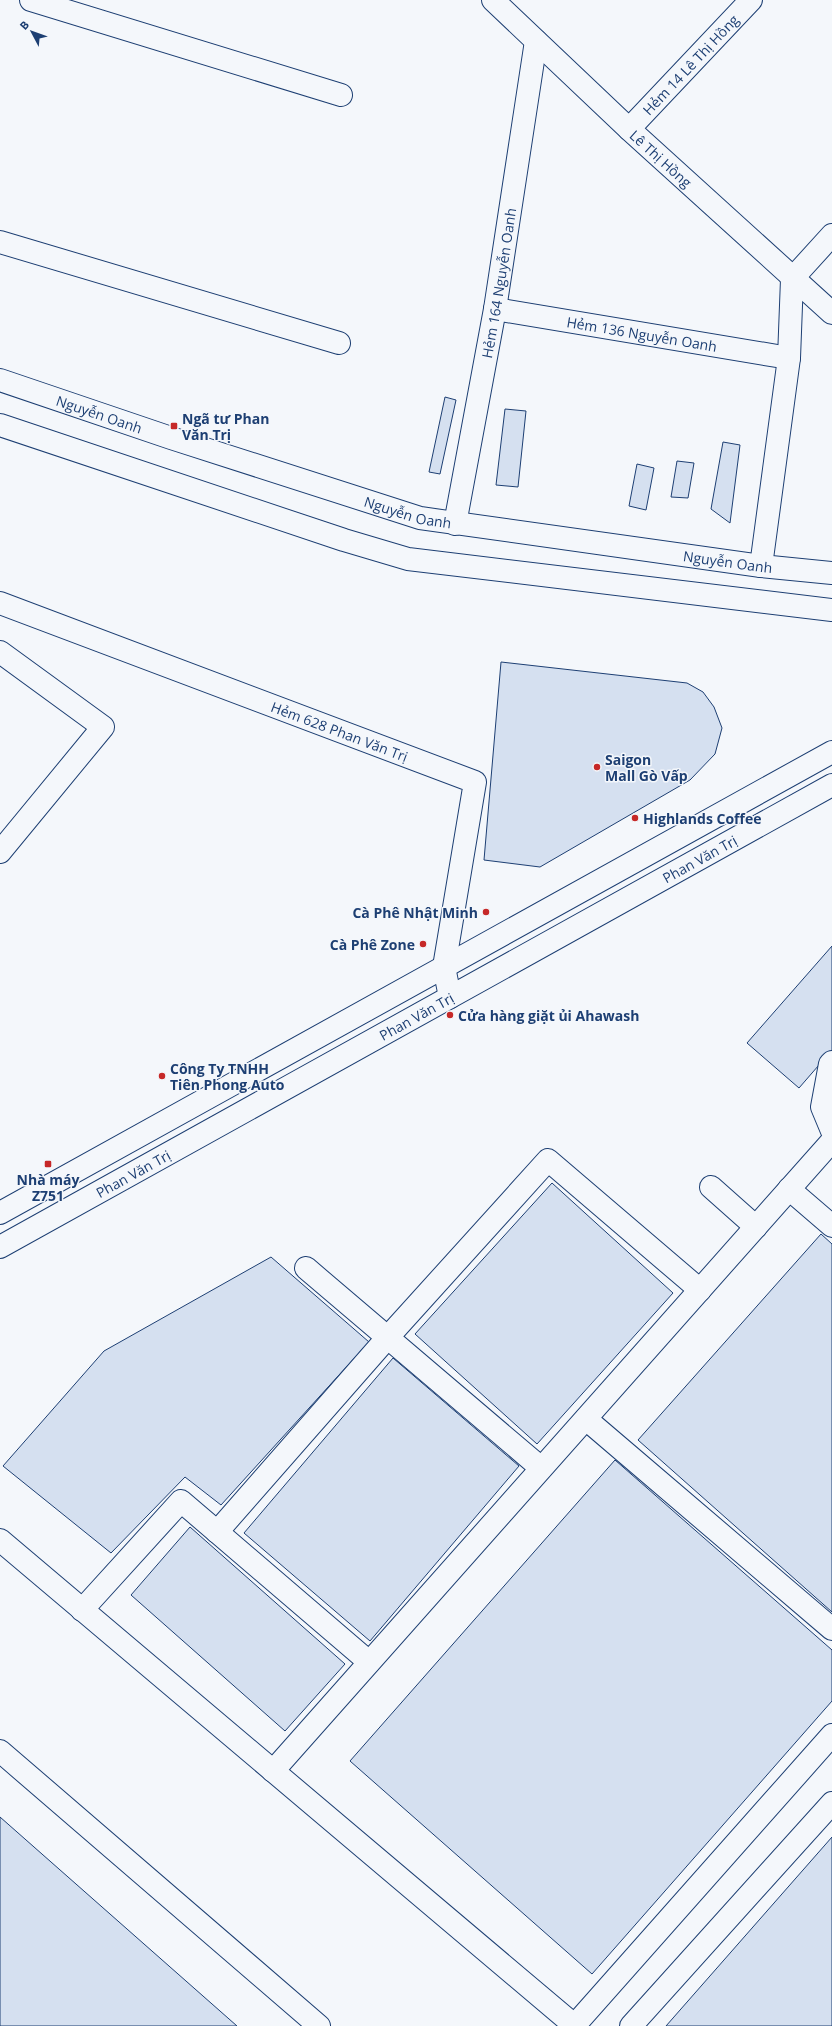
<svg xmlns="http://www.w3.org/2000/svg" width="832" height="2026" font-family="'Open Sans',sans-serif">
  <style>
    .building { fill: #d5e0f0; stroke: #1d3f73 }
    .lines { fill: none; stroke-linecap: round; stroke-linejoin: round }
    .minor-casing { stroke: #1d3f73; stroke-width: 24 }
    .major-casing { stroke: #1d3f73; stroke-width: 24 }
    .minor { stroke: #f4f7fb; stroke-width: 22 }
    .major { stroke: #f4f7fb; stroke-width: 22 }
    .poi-dot { fill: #c62828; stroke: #f4f7fb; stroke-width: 1.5 }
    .labels { text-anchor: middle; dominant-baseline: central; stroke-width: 3; stroke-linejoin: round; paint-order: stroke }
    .street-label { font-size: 14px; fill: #1d3f73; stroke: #f4f7fb }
    .poi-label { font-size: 14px; font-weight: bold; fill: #1d3f73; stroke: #f4f7fb; text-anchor: start }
  </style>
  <rect width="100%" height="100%" fill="#f4f7fb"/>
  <g class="building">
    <polygon points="445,397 456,400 440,474 429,472"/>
    <polygon points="505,409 526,411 518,487 496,485"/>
    <polygon points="723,442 740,445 730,523 711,509"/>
    <polygon points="677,461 694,463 688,498 671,497"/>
    <polygon points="637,464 654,468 646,510 629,506"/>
    <polygon points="501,662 687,683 703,692 714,707 722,728 715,754 690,780 540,867 484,860"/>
    <polygon points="832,946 832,1050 799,1088 747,1043"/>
    <polygon points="552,1183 673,1293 537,1444 415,1334"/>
    <polygon points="821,1234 832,1244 832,1612 638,1440"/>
    <polygon points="271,1257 369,1342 221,1505 185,1477 111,1553 3,1466 104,1351"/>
    <polygon points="393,1358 519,1466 370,1641 244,1533"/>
    <polygon points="615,1460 832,1650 832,1701 592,1974 350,1761"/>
    <polygon points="190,1527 345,1664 285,1731 131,1595"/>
    <polygon points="0,1817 237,2026 0,2026"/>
    <polygon points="832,1837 832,2026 666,2026"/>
  </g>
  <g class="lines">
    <g class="minor-casing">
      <g id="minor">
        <polyline points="31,0 341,95"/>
        <path id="s1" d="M493,0l136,129 203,184"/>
        <path id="s2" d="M629,129l122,-129"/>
        <polyline points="0,242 339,343"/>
        <path id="s3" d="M495,309l294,49"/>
        <path id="s4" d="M455,524l40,-215 41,-268"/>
        <polyline points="761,566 789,358 792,279 832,235"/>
        <path id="s5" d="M0,603l475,179 -31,185 6,30"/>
        <polyline points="0,652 103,727 0,852"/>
        <polyline points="832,1062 830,1064 822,1107 832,1131"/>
        <polyline points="711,1187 756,1227"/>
        <polyline points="789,1189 832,1226"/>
        <polyline points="306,1268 541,1468"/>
        <polyline points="586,1419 832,1629"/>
        <polyline points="217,1532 388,1337 548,1160 700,1290"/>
        <polyline points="0,1540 575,2026"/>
        <polyline points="82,1610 181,1501 369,1662"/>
        <polyline points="0,1751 319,2026"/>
        <polyline points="273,1771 832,1141"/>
        <polyline points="574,2026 832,1735"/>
        <polyline points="631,2026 832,1803"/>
      </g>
    </g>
    <g class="major-casing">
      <g id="major">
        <path id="s6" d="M0,380l171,58 249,80 341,48 71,7"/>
        <polyline points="0,425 344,540 408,559 832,610"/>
        <polyline points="0,1213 832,752"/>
        <path id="s7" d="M0,1247l832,-462"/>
      </g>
    </g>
    <use href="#minor" class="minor"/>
    <use href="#major" class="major"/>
  </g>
  <g class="poi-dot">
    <rect x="170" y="422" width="8" height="8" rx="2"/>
    <circle cx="597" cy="767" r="4"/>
    <circle cx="635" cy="818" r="4"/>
    <circle cx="486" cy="912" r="4"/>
    <circle cx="423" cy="944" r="4"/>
    <circle cx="450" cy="1015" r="4"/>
    <circle cx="162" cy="1076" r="4"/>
    <rect x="44" y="1160" width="8" height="8" rx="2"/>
  </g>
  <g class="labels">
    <g class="street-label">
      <text stroke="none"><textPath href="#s2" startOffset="89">Hẻm 14 Lê Thị Hồng</textPath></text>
      <text stroke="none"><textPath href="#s1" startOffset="231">Lê Thị Hồng</textPath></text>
      <text stroke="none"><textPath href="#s4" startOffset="245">Hẻm 164 Nguyễn Oanh</textPath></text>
      <text stroke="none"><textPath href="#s3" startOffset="149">Hẻm 136 Nguyễn Oanh</textPath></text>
      <text stroke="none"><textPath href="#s6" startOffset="105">Nguyễn Oanh</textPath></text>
      <text stroke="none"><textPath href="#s6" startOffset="429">Nguyễn Oanh</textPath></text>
      <text stroke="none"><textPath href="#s6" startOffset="753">Nguyễn Oanh</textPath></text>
      <text stroke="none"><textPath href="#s5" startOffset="363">Hẻm 628 Phan Văn Trị</textPath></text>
      <text stroke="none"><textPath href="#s7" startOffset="800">Phan Văn Trị</textPath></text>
      <text stroke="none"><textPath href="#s7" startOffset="476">Phan Văn Trị</textPath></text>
      <text stroke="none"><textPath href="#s7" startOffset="152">Phan Văn Trị</textPath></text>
    </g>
    <g class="poi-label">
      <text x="182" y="418">Ngã tư Phan<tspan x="182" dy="16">Văn Trị</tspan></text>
      <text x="605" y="759">Saigon<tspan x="605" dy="16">Mall Gò Vấp</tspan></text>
      <text x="643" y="818">Highlands Coffee</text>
      <text x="478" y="912" text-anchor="end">Cà Phê Nhật Minh</text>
      <text x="415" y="944" text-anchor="end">Cà Phê Zone</text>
      <text x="458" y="1015">Cửa hàng giặt ủi Ahawash</text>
      <text x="170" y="1068">Công Ty TNHH<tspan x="170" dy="16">Tiên Phong Auto</tspan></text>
      <text x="48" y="1179" text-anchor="middle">Nhà máy<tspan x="48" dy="16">Z751</tspan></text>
    </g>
  </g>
  <g transform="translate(32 32) rotate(311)" stroke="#f4f7fb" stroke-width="3" paint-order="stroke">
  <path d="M0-3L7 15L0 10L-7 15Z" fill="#1d3f73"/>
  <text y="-6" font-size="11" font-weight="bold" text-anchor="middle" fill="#1d3f73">B</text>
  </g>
</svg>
